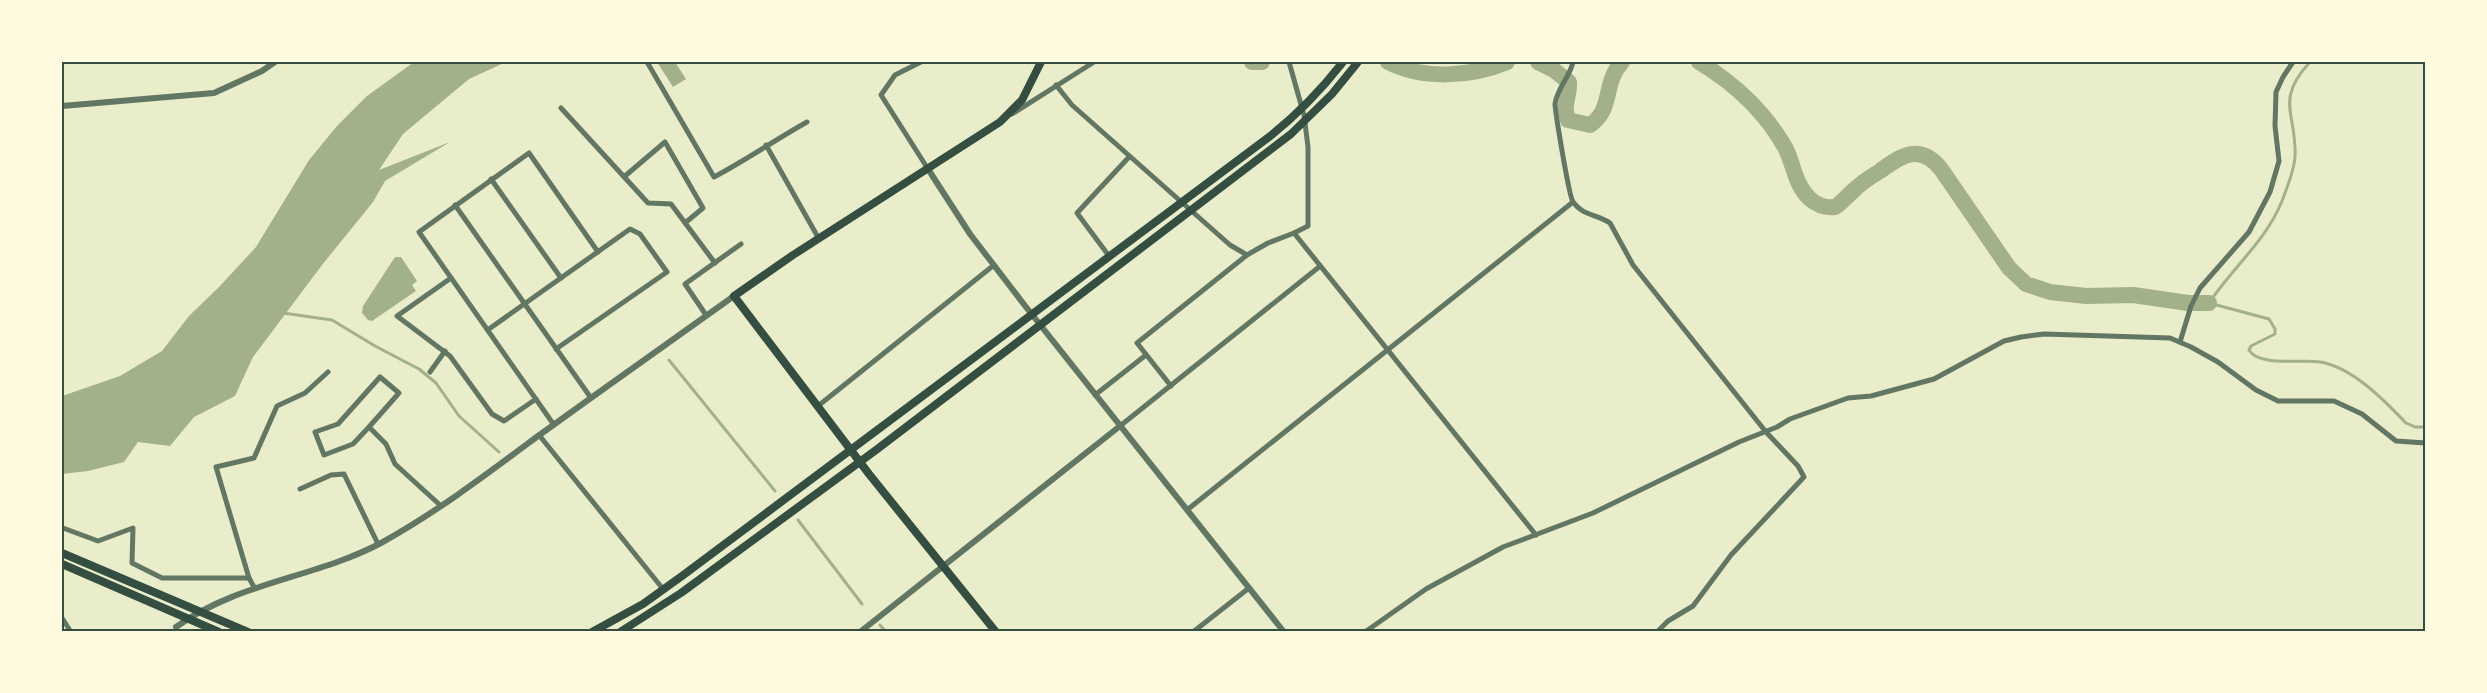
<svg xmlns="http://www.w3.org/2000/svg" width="2487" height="693" font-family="Spectral,serif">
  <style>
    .water { fill: #a3b18a }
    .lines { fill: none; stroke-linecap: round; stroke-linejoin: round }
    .stream { stroke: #a3b18a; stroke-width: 3 }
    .river { stroke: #a3b18a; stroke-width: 16 }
    .minor { stroke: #617663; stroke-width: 5 }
    .tertiary { stroke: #617663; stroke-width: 6 }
    .primary { stroke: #344e41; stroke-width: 8 }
    .trunk { stroke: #344e41; stroke-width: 8 }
    .neatline { fill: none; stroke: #344e41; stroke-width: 2 }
  </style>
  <rect width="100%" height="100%" fill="#e9edc9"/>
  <g class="water">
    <polygon points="414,62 506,62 469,79 403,134 379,170 450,142 385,181 373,202 322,265 253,357 235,396 194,417 170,446 138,442 124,462 88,471 62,474 62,396 120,376 162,351 189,316 220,286 256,247 309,160 337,126 367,96"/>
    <polygon points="657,62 675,62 686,79 673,87"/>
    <polygon points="395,257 401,257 417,281 412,285 416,291 372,321 368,320 362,313 363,306"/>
  </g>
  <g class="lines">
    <g class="stream">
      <path d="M2310,62c-36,39 -13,51 -15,95 -1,15 -8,30 -13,44 -16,40 -50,67 -73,102l60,16 6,10v5l-24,12 -2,4c10,17 54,9 71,12 32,5 64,38 86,61l9,4h11"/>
      <polyline points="283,313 332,320 375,346 419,369 436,383 459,416 499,452"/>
      <polyline points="669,360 775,491"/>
      <polyline points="798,520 862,604"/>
      <polyline points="880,625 886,632"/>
    </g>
    <g class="river">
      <polyline points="1252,62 1262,62"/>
      <path d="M1388,62c35,18 83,15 119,0"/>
      <path d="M1538,62l16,8 15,12c1,16 -7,21 -1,38l22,5c24,-16 12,-41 32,-63"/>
      <path d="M1699,62c35,21 67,51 87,87 8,17 9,36 24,50 7,6 16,9 25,8 7,-4 12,-11 18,-16 8,-8 17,-14 27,-20 22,-16 40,-28 61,-2l68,99 17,16 24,8 36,4 47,-1 55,8h21"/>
    </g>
    <g class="minor">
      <path d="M647,62l67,115c32,-17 61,-37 93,-55"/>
      <polyline points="921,62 895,75 881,95 928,169"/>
      <polyline points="1289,62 1304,115 1308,147 1308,226 1294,233"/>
      <path d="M1573,62c-3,15 -16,26 -18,42 1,13 14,92 18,98 10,14 24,12 37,21l23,42 133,167 32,34 6,11 -73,78 -38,51 -25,15 -11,11"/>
      <polyline points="1056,85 1072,105 1230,245 1247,255 1268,243 1294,233 1536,535"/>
      <polyline points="561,108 648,203 671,204 715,263"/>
      <polyline points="1012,114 1094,62"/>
      <polyline points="766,145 819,239"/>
      <polyline points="625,176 665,142 703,208 685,223"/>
      <polyline points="491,179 561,278"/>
      <polyline points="455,205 591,398"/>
      <polyline points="1109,256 1077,213 1129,157"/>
      <polyline points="451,278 397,316 450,356 492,414 504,421 536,399"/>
      <polyline points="706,315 685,284 741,244"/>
      <polyline points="489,329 630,229 640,234 667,272 556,349"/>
      <polyline points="2180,342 2191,306 2200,288 2249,232 2270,192 2279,161 2275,126 2276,92 2283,77 2293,62"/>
      <polyline points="430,372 445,351"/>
      <polyline points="1171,386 1137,343 1247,255"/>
      <polyline points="1095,395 1146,355"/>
      <polyline points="818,406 994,265"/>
      <polyline points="554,425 419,232 529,153 598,252"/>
      <polyline points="1120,426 1319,267"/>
      <polyline points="369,427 399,393 380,377 338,424 315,432 324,455 353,444 369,427 386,444 395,464 441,506"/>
      <polyline points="539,435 663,589"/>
      <polyline points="300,489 331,475 344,474 378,544"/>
      <polyline points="1187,510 1573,202"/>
      <polyline points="63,528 98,541 133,528 132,563 162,578 249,578 254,587"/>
      <polyline points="249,578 216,467 254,458 277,406 305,393 328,372"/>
      <polyline points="62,618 71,632"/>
      <polyline points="1193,632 1249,588"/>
      <polyline points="1365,632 1426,589 1503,547 1593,513 1739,442 1777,427 1790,419 1848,398 1871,396 1934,379 2004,341 2021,337 2044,334 2170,338 2191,347 2218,362 2256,390 2278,401 2334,401 2362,414 2396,441 2426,443"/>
    </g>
    <g class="tertiary">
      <polyline points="62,106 214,93 262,71 275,62"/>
      <polyline points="928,169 970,234 1026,307 1284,632"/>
      <path d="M176,627c62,-45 139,-49 205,-84 56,-31 106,-69 157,-107 65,-47 130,-93 196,-140"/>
      <polyline points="860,632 1120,426"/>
    </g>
    <polyline class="primary" points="996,632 869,474 734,296 793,255 1000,122 1022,100 1041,62"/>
    <g class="trunk">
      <polyline points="62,553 248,632"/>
      <polyline points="62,564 219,632"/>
      <path d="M592,632l51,-28 39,-28 587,-439c28,-22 52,-47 74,-75"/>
      <polyline points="620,632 681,593 876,450 1291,134 1332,94 1358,62"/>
    </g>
  </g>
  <rect width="2487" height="693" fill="none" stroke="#fefae0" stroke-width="126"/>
  <rect x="63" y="63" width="2361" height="567" class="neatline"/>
</svg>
